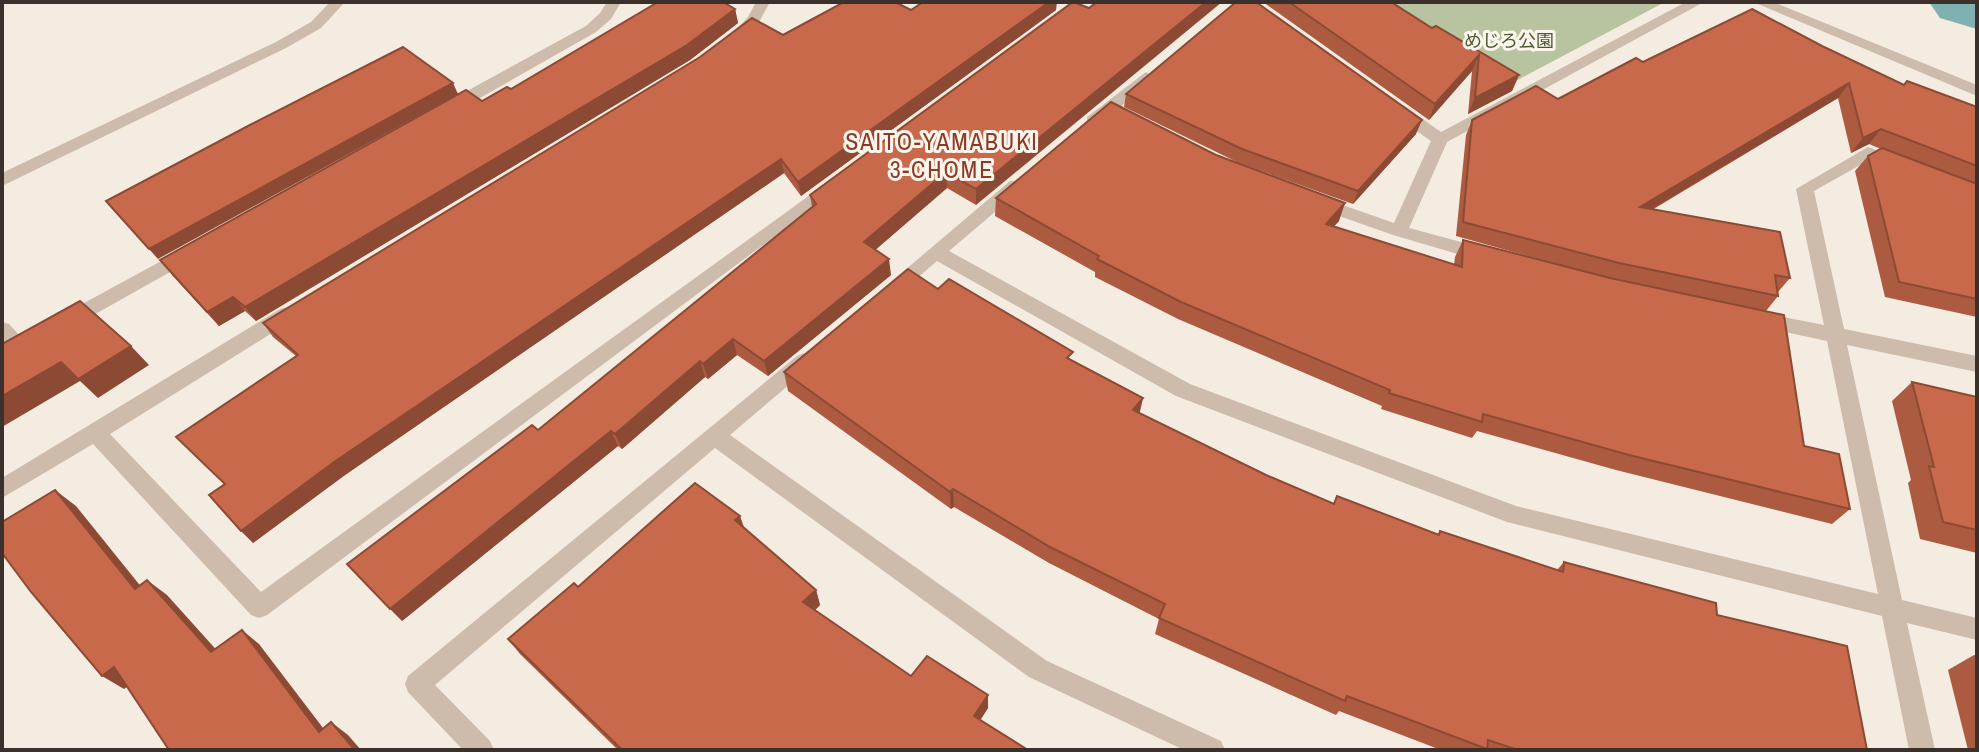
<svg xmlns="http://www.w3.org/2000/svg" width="1979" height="752" font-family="'Archivo Narrow','Noto Sans JP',sans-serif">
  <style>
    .green { fill: #b8c4a0 }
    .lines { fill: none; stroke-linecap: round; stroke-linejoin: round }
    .river { fill: #7fb0b2; fill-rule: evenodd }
    .minor { fill: #cdbbac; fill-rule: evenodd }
    .wall { fill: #ac5a40 }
    .shaded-wall { fill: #8c4a34 }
    .building { fill: #c8694b; stroke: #8c4a34; stroke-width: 2 }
    .labels { text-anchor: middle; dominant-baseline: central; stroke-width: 6; stroke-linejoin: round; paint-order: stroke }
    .far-park-label { font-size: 18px; fill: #4a5a2e; stroke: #fbf5ee }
    .neighbourhood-label { font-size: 24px; letter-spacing: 2px; fill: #8c3b22; stroke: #fbf5ee }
  </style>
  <rect width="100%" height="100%" fill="#f4ebe1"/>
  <polygon class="green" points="1378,2 1665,2 1508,85"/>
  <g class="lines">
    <polygon class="river" points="1929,2 1977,2 1977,29 1940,18"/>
    <g class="minor">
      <polygon points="330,2 345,2 321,28 286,48 2,186 2,173 276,42 311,22"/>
      <polygon points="607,2 621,2 611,19 596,32 457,111 445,111 445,103 586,26 600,13"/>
      <polygon points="756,2 770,2 759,22 740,42 730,42 727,39 748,17"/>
      <polygon points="1686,2 1704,2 1447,142 1409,228 1491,250 1494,255 1491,260 1485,262 1393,235 1311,206 1308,202 1317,196 1394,223 1431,141 1391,113 1391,105 1403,105 1441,132"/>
      <polygon points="1753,2 1773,2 1977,85 1977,96"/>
      <polygon points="1146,72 1154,77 1152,80 1099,125 1087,125 1087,117"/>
      <polygon points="1868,147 1901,159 1903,163 1895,169 1869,160 1814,191 1844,329 1977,356 1977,372 1847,345 1902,600 1977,618 1977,640 1907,623 1935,750 1909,750 1882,616 1507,522 1176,396 937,261 901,292 894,294 885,287 1010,181 1022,181 1025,185 1022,189 949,251 1190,384 1516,506 1878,594 1827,341 1762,327 1752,320 1762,313 1824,325 1796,189"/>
      <polygon points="832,179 838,181 841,185 838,189 267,615 259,618 251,615 93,444 2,498 2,478 282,308 296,308 299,313 296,318 110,434 261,592"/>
      <polygon points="189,246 195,248 198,253 195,258 74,326 60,326 57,321 60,316"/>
      <polygon points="2,322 9,324 22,338 32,334 39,336 42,341 39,346 20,356 13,353 2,342"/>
      <polygon points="804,353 811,356 814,361 811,366 730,435 1047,661 1221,741 1225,750 1184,750 1029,677 715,448 435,685 490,741 494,750 463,750 408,692 405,684 408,676 797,356"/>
    </g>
  </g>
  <g class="wall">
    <polygon points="1073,2 976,205 947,188 875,250 891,275 768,376 737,355 708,379 705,377 622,449 618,446 402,621 538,430 812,207 810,195"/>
    <polygon points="1263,2 1391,2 1432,28 1519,75 1512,91 1468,114 1472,71 1429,120"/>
    <polygon points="735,9 738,23 690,60 256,321 245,311 219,326 172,275 482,101 511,89"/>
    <polygon points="911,10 1056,10 801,196 784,173 345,475 253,543 224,484 296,356 273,337 263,323 783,35"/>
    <polygon points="1822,46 1904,85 1907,81 1977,107 1977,317 1885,297 1855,171 1868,156 1881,149 1869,144 1851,153 1838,98 1652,210 1790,278 1778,292 1778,296 1766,311 1652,287 1804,446 1850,509 1832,524 1616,470 1477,431 1472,438 1381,409 1382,406 1178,319 1095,277 1095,272 995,216 996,198 1339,221 1333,227 1454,265 1455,257 1463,240 1589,273 1456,236 1466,135 1472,120 1558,99 1643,62"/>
    <polygon points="1126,94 1416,134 1353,204 1239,163 1124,107"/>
    <polygon points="938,289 1072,361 1140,413 1266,475 1333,504 1337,496 1438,535 1440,531 1557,570 1564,562 1717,615 1867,750 1441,750 1339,711 1336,715 1155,634 1159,619 1049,563 954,507 951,509 788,391 784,372"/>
    <polygon points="1912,382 1977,397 1977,553 1920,539 1908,483 1911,480 1892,401"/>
    <polygon points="744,528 816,590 820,605 815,610 911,676 988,708 980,720 1028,750 618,750 520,654 508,639 578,587"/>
    <polygon points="1974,655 1977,656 1977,750 1968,750 1948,670"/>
  </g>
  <g class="shaded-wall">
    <polygon points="1049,2 1057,2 1056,10 801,196 798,182"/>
    <polygon points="1206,2 1222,2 976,205 976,189"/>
    <polygon points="735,9 738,23 690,60 256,321 245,307"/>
    <polygon points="1479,55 1472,71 1429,120 1435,104"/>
    <polygon points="1519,75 1512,91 1468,114 1475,98"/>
    <polygon points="453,83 458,94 158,259 149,249"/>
    <polygon points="1849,83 1838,98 1630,222 1640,207"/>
    <polygon points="1422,120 1416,134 1353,204 1358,191"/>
    <polygon points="1881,129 1869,144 1851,153 1863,138"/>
    <polygon points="781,159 784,173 345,475 253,543 241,531 334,462"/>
    <polygon points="946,172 947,188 866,258 864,242"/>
    <polygon points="1345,203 1339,221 1320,241 1326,224"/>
    <polygon points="889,259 891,275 768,376 764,361"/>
    <polygon points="233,297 245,311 219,326 207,312"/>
    <polygon points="733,339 737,355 708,379 703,364"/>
    <polygon points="131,346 149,365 98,398 80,381 2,427 2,396 61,362"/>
    <polygon points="700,361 705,377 622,449 615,434"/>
    <polygon points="1143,398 1139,416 1133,410"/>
    <polygon points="611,431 618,446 402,621 390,609"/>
    <polygon points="953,489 954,507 951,509 950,492"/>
    <polygon points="55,490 76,506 155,604 135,589"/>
    <polygon points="740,516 746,533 735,520"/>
    <polygon points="147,580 167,595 230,665 211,652"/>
    <polygon points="816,590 820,605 808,617 803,602"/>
    <polygon points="242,630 259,644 336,745 319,732"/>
    <polygon points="114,667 135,681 124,689 102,676"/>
    <polygon points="988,695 988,708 974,730 974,716"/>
    <polygon points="331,722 348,735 361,750 355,750"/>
  </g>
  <g class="building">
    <polygon points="658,2 723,2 735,9 687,45 245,307 233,297 207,312 160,260 466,90 482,101 507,87 511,89"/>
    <polygon points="844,2 895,2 911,10 923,2 1049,2 798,182 781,159 334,462 241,531 209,495 225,484 176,437 298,355 263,323 700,57 752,18 783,35"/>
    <polygon points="1073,2 1089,8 1097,2 1206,2 976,189 946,172 864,242 889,259 764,361 733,339 703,364 700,361 615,434 611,431 390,609 347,564 532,425 538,430 816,204 810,195"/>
    <polygon points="1236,2 1256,2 1422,120 1358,191 1242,149 1126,94"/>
    <polygon points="1289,2 1391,2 1432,28 1436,26 1519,75 1475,98 1479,55 1435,104"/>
    <polygon points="1752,9 1822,46 1904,85 1907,81 1977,107 1977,166 1881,129 1863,138 1849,83 1640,207 1780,232 1790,278 1775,275 1778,296 1619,263 1463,222 1472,120 1536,86 1558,99 1636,58 1643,62"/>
    <polygon points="403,47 453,83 149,249 106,201 248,126"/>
    <polygon points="1111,102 1216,155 1345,203 1326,224 1462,267 1463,240 1610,278 1784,315 1804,446 1839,454 1850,509 1629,455 1483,414 1482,422 1389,393 1390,390 1181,302 1097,259 1099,256 996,198"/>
    <polygon points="1882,148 1977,184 1977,299 1899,282 1868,156"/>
    <polygon points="908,269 938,289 949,279 1073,352 1067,358 1143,398 1133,410 1266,475 1334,504 1337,496 1439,535 1440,531 1563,572 1564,562 1716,603 1717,615 1847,646 1867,750 1518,750 1488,740 1487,749 1347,696 1345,701 1159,618 1165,604 1050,547 953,489 950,492 784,372"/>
    <polygon points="80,301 131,346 78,379 61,362 2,396 2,344"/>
    <polygon points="1912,382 1977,397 1977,530 1943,522 1929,466 1934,467"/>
    <polygon points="695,483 740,516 735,520 816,590 803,602 911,676 927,656 988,695 974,716 1028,750 622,750 508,639 574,583 578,587"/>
    <polygon points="55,490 135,589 147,580 211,652 242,630 319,732 331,722 355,750 169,750 114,667 102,676 31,592 2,553 2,522"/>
  </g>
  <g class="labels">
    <g class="far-park-label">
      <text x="1509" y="40">めじろ公園</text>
    </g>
    <g class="neighbourhood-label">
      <text x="942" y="141">SAITO-YAMABUKI<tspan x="942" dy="28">3-CHOME</tspan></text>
    </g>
  </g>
  <rect width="1979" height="752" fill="none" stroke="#3b302b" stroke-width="8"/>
</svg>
